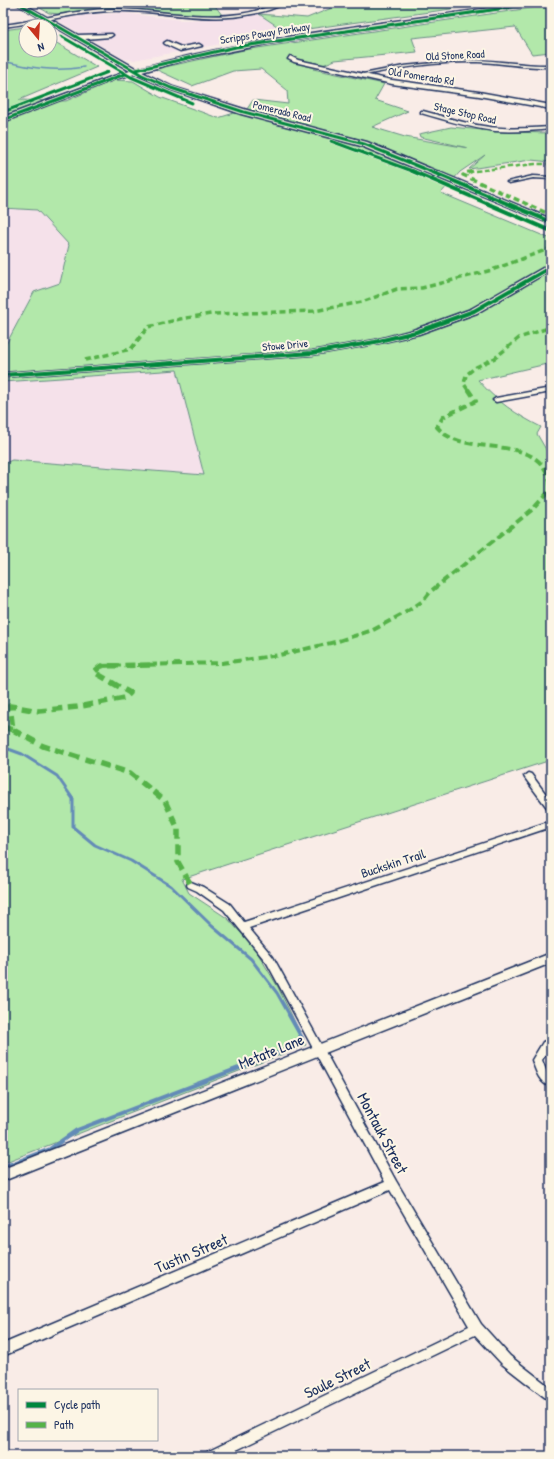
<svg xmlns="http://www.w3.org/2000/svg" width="554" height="1459" font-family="'Patrick Hand',sans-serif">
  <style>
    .built { fill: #f5e1ea }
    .green { fill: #b2e8aa; stroke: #668c84 }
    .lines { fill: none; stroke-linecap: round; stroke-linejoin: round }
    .stream-far2 { stroke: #648bb7; stroke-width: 1.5 }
    .stream-far1 { stroke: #648bb7; stroke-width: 3 }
    .stream { stroke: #648bb7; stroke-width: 4 }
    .minor-casing { stroke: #1b2f5e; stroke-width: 3 }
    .tertiary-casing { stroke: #1b2f5e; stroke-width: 3 }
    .secondary-casing { stroke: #1b2f5e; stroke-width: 3 }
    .primary-casing { stroke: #1b2f5e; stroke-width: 3 }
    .minor { fill: #fcf5e5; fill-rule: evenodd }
    .tertiary { fill: #fcf5e5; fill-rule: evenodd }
    .secondary { fill: #fcf5e5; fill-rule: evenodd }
    .primary { fill: #fcf5e5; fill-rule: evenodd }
    .quiet-far3 { stroke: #55b248; stroke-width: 2.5; stroke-dasharray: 5.5 2.5; stroke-linecap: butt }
    .quiet-far2 { stroke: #55b248; stroke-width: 3.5; stroke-dasharray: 6 3.5; stroke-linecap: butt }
    .quiet-far1 { stroke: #55b248; stroke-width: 4; stroke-dasharray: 8 4; stroke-linecap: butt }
    .quiet { stroke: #55b248; stroke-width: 5.5; stroke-dasharray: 10 5.5; stroke-linecap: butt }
    .cycleway-far1-casing { stroke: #fcf5e5; stroke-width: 4.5 }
    .cycleway-casing { stroke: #fcf5e5; stroke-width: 5.5 }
    .cycleway-far1 { stroke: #00873e; stroke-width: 3 }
    .cycleway { stroke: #00873e; stroke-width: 4 }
    .labels { text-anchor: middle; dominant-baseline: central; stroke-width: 4; stroke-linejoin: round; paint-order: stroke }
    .far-street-label { font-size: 11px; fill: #1b2f5e; stroke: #fcf5e5 }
    .street-label { font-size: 13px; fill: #1b2f5e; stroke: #fcf5e5 }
    .near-street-label { font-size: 16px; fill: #1b2f5e; stroke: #fcf5e5 }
  </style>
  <rect width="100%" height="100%" fill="#f9ece7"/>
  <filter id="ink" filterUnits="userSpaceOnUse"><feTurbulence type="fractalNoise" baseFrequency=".025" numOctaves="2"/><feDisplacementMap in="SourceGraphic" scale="8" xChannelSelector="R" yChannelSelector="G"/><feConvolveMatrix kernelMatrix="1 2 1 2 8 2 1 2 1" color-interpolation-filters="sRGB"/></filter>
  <g filter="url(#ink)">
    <g class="built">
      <polygon points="123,13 181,20 242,18 259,14 286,32 134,60 124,59 57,20 86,15"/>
      <polygon points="3,208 37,210 69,245 60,283 34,293 3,350"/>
      <polygon points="178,370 204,475 12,460 3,464 3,382"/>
    </g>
    <g class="green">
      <polygon points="31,3 213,3 222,15 184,14 118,8 59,14 49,13"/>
      <polygon points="344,3 494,3 286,32 259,14 307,18"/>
      <path d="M551,5v18l-5,4 5,4v21l-19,2 -17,-27 -103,11 5,14 -82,8 -22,9 71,15 -9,16 33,11 -36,16 33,10 63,11 -48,-11 -1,-3 32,-7 53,5 47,1v29l-20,-2 -62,9 16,-14 -25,17 -19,21 110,46v124l-73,17c18,21 39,35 63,47l-4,7 14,24v302l-369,119 7,14 38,25 27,29 24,40 28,58 -303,118v-699l9,-4 192,15 -27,-105 -174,12v-32l31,-58 26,-9 9,-38 -32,-35 -34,-2v-178l23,-3v23h24v-11l47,28 -78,33 47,1 48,-21 19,1 27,16 58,21 29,-9 6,-9 35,4 -1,-14 -26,-21 -28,2 -41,15 -37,-17 89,-19z"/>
    </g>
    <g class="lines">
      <path class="stream-far2" d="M3,61c28,7 52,11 81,6"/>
      <polyline class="stream-far1" points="3,747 22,754 57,776 73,799 73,827 95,845 131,861 171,886 212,926 251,959 277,993 290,1016"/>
      <g class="stream">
        <polyline points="289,1015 302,1038"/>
        <polyline points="3,1167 50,1149 77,1130 291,1048 298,1043"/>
      </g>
      <g class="minor-casing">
        <g id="minor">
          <path d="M279,3h5c-9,6 -21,9 -32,11 -48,10 -95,-5 -143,-3 -36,2 -70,12 -106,16v-2c36,-4 72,-16 109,-16 43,0 86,11 128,5 14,-2 26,-6 39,-11z"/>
          <path d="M463,60c30,-1 59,6 88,5v2c-25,1 -48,-4 -73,-5 -40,-1 -79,6 -118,14l-2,-1 46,-9z"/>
          <path d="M423,111c20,5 39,12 60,15 23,4 45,2 68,1v2c-19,2 -38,3 -56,2 -25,-3 -50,-11 -74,-18v-2z"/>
          <polygon points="533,176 551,177 551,179 533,178 509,183 507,182"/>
          <polygon points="551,388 551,392 496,402 493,400 496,398"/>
          <polygon points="528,773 531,774 551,801 551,810 548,809 525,778 524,776"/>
          <polygon points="551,821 551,827 249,928 273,957 396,1181 481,1324 510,1356 551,1388 551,1401 547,1399 502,1364 475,1335 224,1456 205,1456 207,1452 469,1326 390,1190 3,1356 3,1344 385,1182 267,963 224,910 197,891 188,887 187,885 188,883 191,882 203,887 230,904 244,922"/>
          <path d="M551,1039v8l-9,13 5,13 4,4v10c-12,-4 -15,-16 -19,-27l11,-18z"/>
        </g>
      </g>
      <g class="tertiary-casing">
        <g id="tertiary">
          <polygon points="290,56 298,60 392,80 479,92 551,105 551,109 479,96 392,84 294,62 288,59"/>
          <polygon points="551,953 551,963 3,1181 3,1169"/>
        </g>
      </g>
      <g class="secondary-casing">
        <polygon id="secondary" points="548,265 551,265 551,270 477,313 419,334 375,344 312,355 3,377 3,373 312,351 375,340 413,330 471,309"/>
      </g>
      <g class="primary-casing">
        <g id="primary">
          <path d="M15,3h7l56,32 34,-1 1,1 -3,2 -25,2 52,30c127,-35 260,-47 390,-66h16l-276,41 -82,16 -43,12 31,15 74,23 120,32 184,77v5l-190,-78 -120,-32 -72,-25 -34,-15 -20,5 -112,43v-5l108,-40 19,-6z"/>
          <polygon points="167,41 181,47 199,44 202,46 180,51 165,44 164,43"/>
        </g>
      </g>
      <use href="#minor" class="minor"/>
      <use href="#tertiary" class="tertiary"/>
      <use href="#secondary" class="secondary"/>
      <use href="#primary" class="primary"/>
      <polyline class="quiet-far3" points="467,172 535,164 551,164"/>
      <g class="quiet-far2">
        <polyline points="473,171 463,175 551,215"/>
        <polyline points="85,360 131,349 148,327 180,319 211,314 314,311 362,302 397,289 422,288 492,270 551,248"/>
        <polyline points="468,390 464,384 466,375 476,367 495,358 519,338 551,327"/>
      </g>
      <g class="quiet-far1">
        <path d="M468,389l8,12 -33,16 -6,10c3,3 6,6 9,8 34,21 98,-2 105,53"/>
        <polyline points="101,666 222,663 280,655 335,642 373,630 408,611 424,600 431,591 533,509 551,489"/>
      </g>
      <g class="quiet">
        <polyline points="3,727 13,730 10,706 39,711 77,707 125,698 130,693 94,672 101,666 150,665"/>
        <polyline points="13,730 43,746 130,773 165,801 178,829 178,862 191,885"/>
      </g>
      <g class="cycleway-far1-casing">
        <g id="cycleway-far1">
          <polyline points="18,3 142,75 171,88 244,112 364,144 432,172"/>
          <polyline points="61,36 131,77 192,103"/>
          <polyline points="136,70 236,47 540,3"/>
          <polyline points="3,112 108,72"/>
          <polyline points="3,120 125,74"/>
          <polyline points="331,141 415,172"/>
        </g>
      </g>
      <g class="cycleway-casing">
        <g id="cycleway">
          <polyline points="412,171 551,231"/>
          <polyline points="430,171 551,222"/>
          <polyline points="3,375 312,353 375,342 416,332 474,311 551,267"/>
        </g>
      </g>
      <use href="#cycleway-far1" class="cycleway-far1"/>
      <use href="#cycleway" class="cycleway"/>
    </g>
  </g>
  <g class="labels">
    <g class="far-street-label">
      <text transform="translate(265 33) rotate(-9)">Scripps Poway Parkway</text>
      <text transform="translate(455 55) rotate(-3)">Old Stone Road</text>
      <text transform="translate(421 76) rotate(9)">Old Pomerado Rd</text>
      <text transform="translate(282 111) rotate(14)">Pomerado Road</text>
      <text transform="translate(465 113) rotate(13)">Stage Stop Road</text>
      <text transform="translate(285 345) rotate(-5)">Stowe Drive</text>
    </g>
    <g class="street-label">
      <text transform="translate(393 863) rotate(-18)">Buckskin Trail</text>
    </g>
    <g class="near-street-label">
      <text transform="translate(271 1051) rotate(-22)">Metate Lane</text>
      <text transform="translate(383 1133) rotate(62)">Montauk Street</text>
      <text transform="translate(191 1253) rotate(-23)">Tustin Street</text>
      <text transform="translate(337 1378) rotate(-26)">Soule Street</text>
    </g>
  </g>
  <rect width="554" height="1459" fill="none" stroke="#fcf5e5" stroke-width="16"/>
  <rect x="8" y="8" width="538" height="1443" fill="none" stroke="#1b2f5e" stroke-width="1.5" filter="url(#ink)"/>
  <rect x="18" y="1389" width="140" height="52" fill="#fcf5e5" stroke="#a2a6af"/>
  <rect x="26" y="1402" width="20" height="6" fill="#00873e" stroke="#a2a6af"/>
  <text x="54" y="1409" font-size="12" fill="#1b2f5e">Cycle path</text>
  <rect x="26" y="1422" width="20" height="6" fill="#55b248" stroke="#a2a6af"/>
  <text x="54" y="1429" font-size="12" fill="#1b2f5e">Path</text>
  <g transform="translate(38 38) rotate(162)"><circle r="19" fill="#fcf5e5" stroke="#a2a6af"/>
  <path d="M0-3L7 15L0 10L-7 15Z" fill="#c8321e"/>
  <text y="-6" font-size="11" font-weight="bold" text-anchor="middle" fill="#1b2f5e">N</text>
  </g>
</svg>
